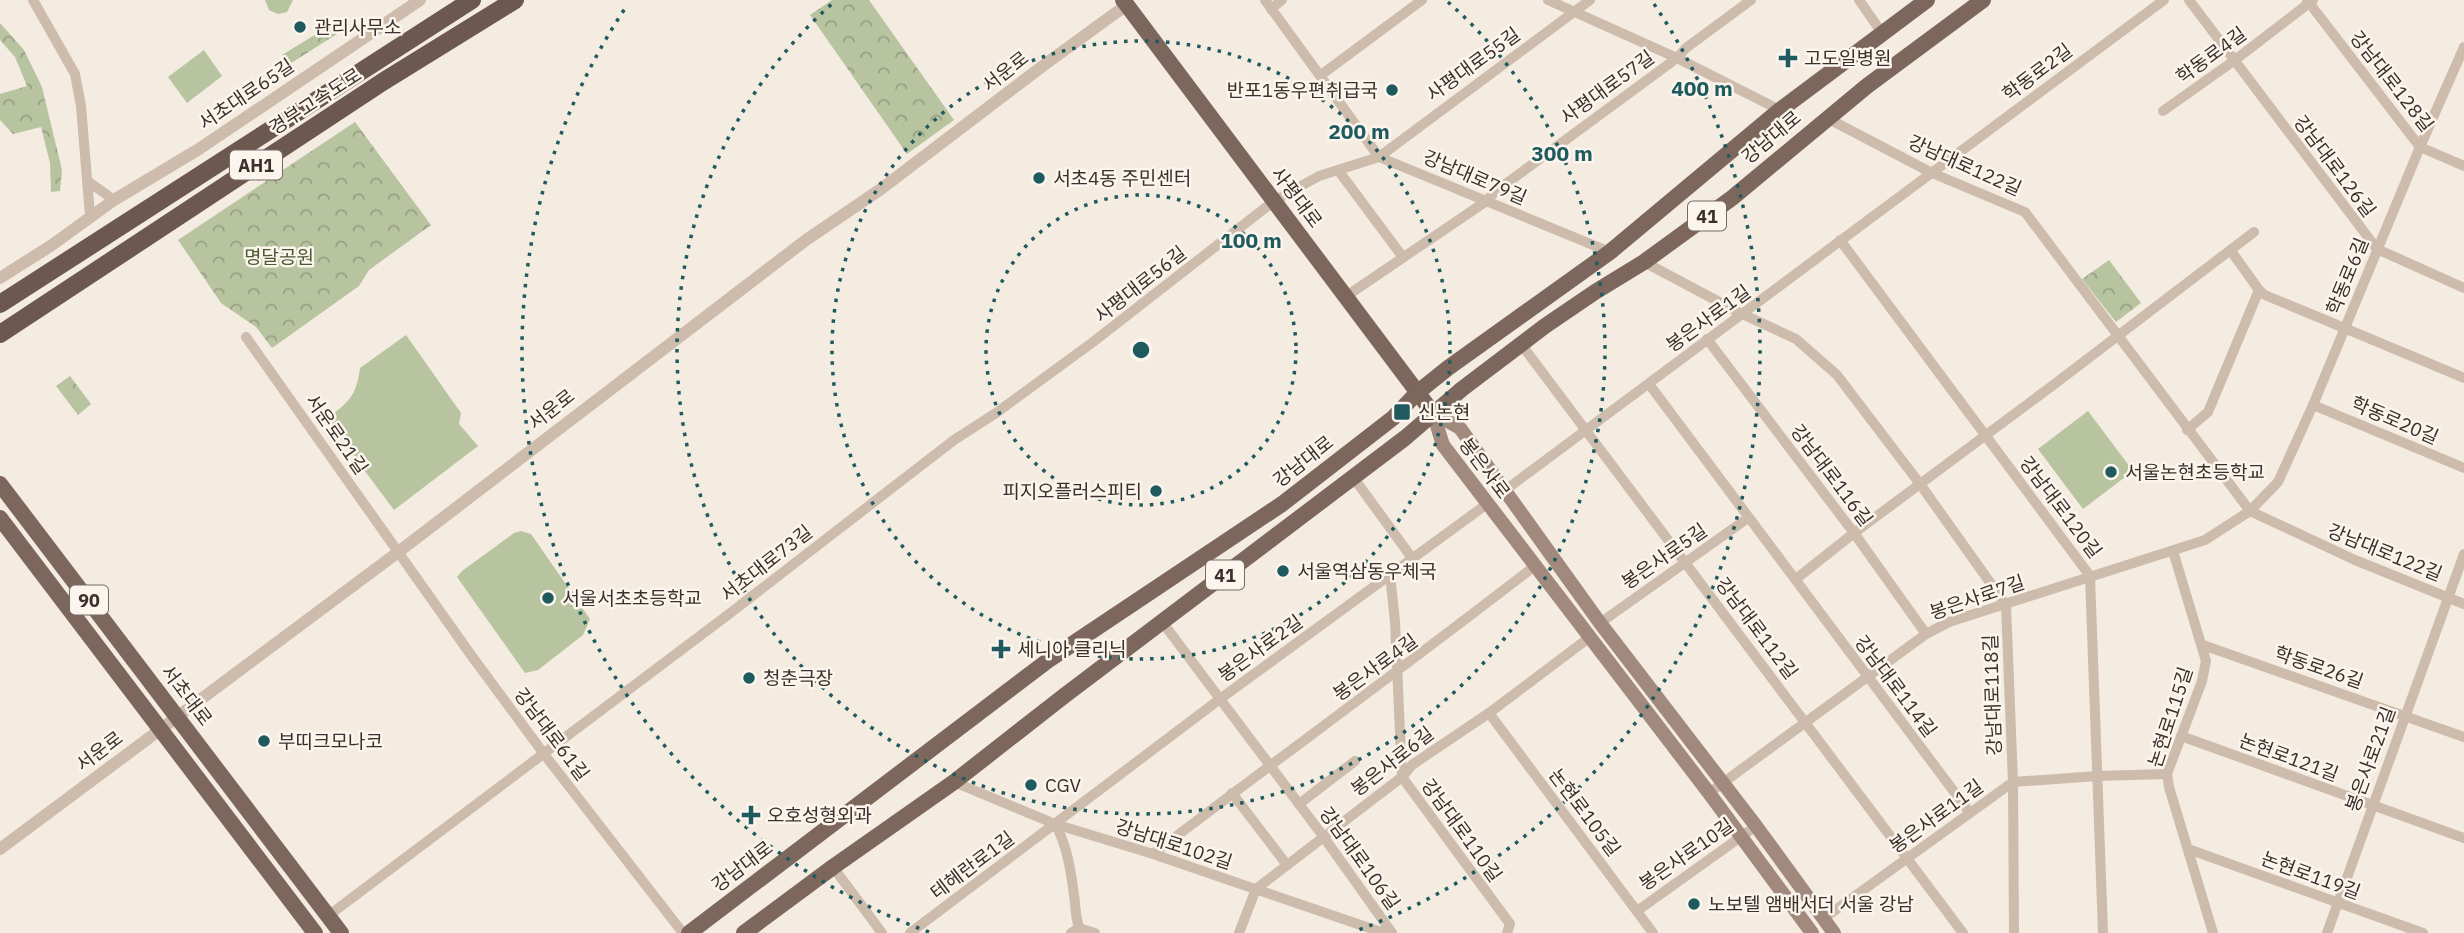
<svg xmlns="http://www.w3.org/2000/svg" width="2464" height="933" font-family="'IBM Plex Sans','Noto Sans KR',sans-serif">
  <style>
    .grass { fill: #b8c4a0 }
    .park { fill: url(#park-crowns) }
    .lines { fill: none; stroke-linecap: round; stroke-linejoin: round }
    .minor { stroke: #cdbbac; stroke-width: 10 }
    .tertiary { stroke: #cdbbac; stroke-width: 12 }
    .secondary { stroke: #a18a7d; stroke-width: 14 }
    .primary { stroke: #7d675c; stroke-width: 16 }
    .trunk { stroke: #6c584f; stroke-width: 18 }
    .ring { fill: none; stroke: #1f5a5e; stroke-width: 3.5; stroke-dasharray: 3.5 7 }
    .poi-dot { fill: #1f5a5e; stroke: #fbf5ee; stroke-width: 2.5 }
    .labels { text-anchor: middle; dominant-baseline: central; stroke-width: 5; stroke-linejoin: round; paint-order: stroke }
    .shield { fill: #fbf5ee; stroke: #756b66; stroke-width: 2 }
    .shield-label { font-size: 18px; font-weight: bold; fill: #3b302b }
    .poi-label { font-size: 19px; fill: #3b302b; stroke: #fbf5ee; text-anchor: start }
    .street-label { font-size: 19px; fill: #3b302b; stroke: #fbf5ee }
    .park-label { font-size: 19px; fill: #4a5a2e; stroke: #fbf5ee }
    .centre { fill: #1f5a5e; stroke: #fbf5ee; stroke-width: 3.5 }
    .ring-label { font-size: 21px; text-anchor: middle; font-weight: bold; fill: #1f5a5e; stroke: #fbf5ee; stroke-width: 5; stroke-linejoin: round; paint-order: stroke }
  </style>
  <defs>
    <pattern id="park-crowns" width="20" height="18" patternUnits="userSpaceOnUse" patternTransform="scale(1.75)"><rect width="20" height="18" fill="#b8c4a0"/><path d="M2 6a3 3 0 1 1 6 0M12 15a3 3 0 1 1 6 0" fill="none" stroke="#97a083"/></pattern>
  </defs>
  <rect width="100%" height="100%" fill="#f4ebe1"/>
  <g class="grass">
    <polygon points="265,0 293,0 287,12 278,14 269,10"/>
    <polygon points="204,50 222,76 187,103 168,77"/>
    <path d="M406,335l55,78 -2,11 19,22 -84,64 -68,-91c23,-17 30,-22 34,-51z"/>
    <polygon points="2088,411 2133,471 2083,509 2038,449"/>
    <polygon points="521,531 531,534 590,619 583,635 538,670 525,673 457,577 462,571 514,533"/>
  </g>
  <g class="park">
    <polygon points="832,0 869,0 954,120 907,154 810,15"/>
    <polygon points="0,23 24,50 42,87 62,170 60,191 51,192 50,163 41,127 13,134 0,120 0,94 27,86 15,57 0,40"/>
    <polygon points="331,25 337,34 288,65 282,55"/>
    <polygon points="355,122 431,225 369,270 359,286 272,348 256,327 221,303 178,240"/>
    <polygon points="2109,260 2141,303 2116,322 2082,279"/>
    <polygon points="70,376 91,404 78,415 56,386"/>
  </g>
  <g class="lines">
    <g class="minor">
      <polyline points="33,0 75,74 81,106 90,216"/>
      <polyline points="1265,0 1379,157 1610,252"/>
      <polyline points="1548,0 1677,58 1780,110"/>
      <polyline points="1859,0 1882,33"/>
      <polyline points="2189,0 2377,249 2464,288"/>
      <polyline points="2307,0 2420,147 2464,166"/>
      <polyline points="1271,9 1282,0"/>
      <polyline points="1321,75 1422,0"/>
      <polyline points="2163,111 2235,60 2313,0"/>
      <polyline points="1827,118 1932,173 2025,212 2250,511 2355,560 2464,604"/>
      <polyline points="1338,170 1402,256"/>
      <polyline points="89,182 114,200"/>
      <polyline points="1840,240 2090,576 2103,933"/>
      <polyline points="2231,251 2259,290 2265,295 2464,378"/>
      <polyline points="1644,262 1740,313 1796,339 1837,375 1920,484 2006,605 2013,782 2014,933"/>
      <polyline points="1345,297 1485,202 1496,191 1677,58 1686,48 1751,0"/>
      <polyline points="246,337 471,655 544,754 683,933"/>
      <polyline points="1707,339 1854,533 1926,634"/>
      <polyline points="1521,344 1963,933"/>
      <polyline points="1649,384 1970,813"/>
      <polyline points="2313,405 2464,468"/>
      <polyline points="2187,430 2208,412 2259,290"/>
      <polyline points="1353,477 1412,558"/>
      <polyline points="1504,491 2164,0"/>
      <polyline points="2173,551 2206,661 2202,681 2167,774 2169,787 2213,933"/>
      <polyline points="1390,574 1395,622 1402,777 1510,924 1507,933"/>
      <polyline points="1796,579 1854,533 2052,386 2254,232"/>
      <polyline points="1163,623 1323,836 1392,933"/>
      <polyline points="1600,623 1748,518"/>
      <polyline points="2203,645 2464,737"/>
      <polyline points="1489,713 1653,933"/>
      <polyline points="2181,736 2464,838"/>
      <polyline points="954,782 1055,824 1153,854 1384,933"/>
      <polyline points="1232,793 1287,865"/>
      <polyline points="1709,793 1926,634 1949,622 2205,540 2250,511 2278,482 2313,405 2420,147 2464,47"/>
      <polyline points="1299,804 1355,761"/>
      <path d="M1055,824c12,20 16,48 19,71 2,12 1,28 8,38"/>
      <polyline points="2188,849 2423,933"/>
      <path d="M1153,854c127,-97 257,-191 383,-289"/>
      <polyline points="833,867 882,933"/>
      <polyline points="1637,911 1756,826"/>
      <polyline points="328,916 729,614 954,440 996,413 1093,342 1274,201 1319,176 1379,157 1590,0"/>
      <polyline points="1823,919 2013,782 2097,776 2167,774"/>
      <polyline points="910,933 1220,699 1487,504"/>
      <polyline points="1071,933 1079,928 1095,933"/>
      <polyline points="1239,933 1256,889 1402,777 1412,765 1489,713 1590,637"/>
      <polyline points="2327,933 2464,554"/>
    </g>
    <g class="tertiary">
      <polyline points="0,278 52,245 114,200 199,149 420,0"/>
      <polyline points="0,849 397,553 806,240 881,189 1044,65 1128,4"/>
    </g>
    <g class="secondary">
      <polyline points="1433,413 1460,428 1600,623 1756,826 1834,933"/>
      <polyline points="1433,413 1443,445 1709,793 1812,933"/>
    </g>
    <g class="primary">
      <polyline points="1123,0 1433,413"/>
      <polyline points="0,484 341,933"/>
      <polyline points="0,518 315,933"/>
      <polyline points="689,933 1050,659 1282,504 1393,418 1418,392 1448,368 1610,252 1780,110 1927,0"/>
      <polyline points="744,933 833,867 954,782 1064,696 1405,438 1462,389 1545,326 1595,292 1644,262 1732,198 1867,86 1983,0"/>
    </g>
    <g class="trunk">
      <polyline points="0,304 472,0"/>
      <polyline points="0,334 384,81 515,0"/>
    </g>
  </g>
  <g class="ring">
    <circle cx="1141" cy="350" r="155"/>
    <circle cx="1141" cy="350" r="309"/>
    <path d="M1448 2A464 464 0 1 1 834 2"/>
    <path d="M929 932A619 619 0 0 1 628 4M1654 4A619 619 0 0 1 1353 932"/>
  </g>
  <g class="poi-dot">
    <circle cx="300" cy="27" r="7"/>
    <path d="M1784.5 47.5h7v7h7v7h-7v7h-7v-7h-7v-7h7z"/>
    <circle cx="1392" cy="90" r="7"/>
    <circle cx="1039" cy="178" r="7"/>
    <rect x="1393" y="403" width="18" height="18" rx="3.5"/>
    <circle cx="2111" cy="472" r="7"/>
    <circle cx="1156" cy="491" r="7"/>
    <circle cx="1283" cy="571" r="7"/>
    <circle cx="548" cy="598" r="7"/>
    <path d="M997.5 638.5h7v7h7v7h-7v7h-7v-7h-7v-7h7z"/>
    <circle cx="749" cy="678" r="7"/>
    <circle cx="264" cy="741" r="7"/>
    <circle cx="1031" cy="785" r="7"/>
    <path d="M747.5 804.5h7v7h7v7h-7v7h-7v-7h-7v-7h7z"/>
    <circle cx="1694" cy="904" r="7"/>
  </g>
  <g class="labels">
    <g class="shield">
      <rect x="230" y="150.5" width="52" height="29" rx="5"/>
      <rect x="1688" y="201.5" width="38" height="29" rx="5"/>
      <rect x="1206" y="560.5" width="38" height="29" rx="5"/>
      <rect x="70" y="585.5" width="38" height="29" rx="5"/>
    </g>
    <g class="shield-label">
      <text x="256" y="165">AH1</text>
      <text x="1707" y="216">41</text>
      <text x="1225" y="575">41</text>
      <text x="89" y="600">90</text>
    </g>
    <g class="poi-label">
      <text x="314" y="27">관리사무소</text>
      <text x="1804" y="58">고도일병원</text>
      <text x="1378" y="90" text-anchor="end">반포1동우편취급국</text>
      <text x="1053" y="178">서초4동 주민센터</text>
      <text x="1418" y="412">신논현</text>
      <text x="2125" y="472">서울논현초등학교</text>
      <text x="1142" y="491" text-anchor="end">피지오플러스피티</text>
      <text x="1297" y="571">서울역삼동우체국</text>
      <text x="562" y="598">서울서초초등학교</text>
      <text x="1017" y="649">세니아 클리닉</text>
      <text x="763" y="678">청춘극장</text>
      <text x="278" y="741">부띠크모나코</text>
      <text x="1045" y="785">CGV</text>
      <text x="767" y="815">오호성형외과</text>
      <text x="1708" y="904">노보텔 앰배서더 서울 강남</text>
    </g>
    <g class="street-label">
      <text transform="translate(2211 55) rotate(-36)">학동로4길</text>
      <text transform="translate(1473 64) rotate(-36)">사평대로55길</text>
      <text transform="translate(1005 71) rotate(-38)">서운로</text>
      <text transform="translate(2037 72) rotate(-37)">학동로2길</text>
      <text transform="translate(2392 81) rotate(52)">강남대로128길</text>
      <text transform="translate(1607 87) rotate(-36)">사평대로57길</text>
      <text transform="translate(246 94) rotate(-34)">서초대로65길</text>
      <text transform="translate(315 101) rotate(-33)">경부고속도로</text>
      <text transform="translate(1771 137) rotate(-40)">강남대로</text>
      <text transform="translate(1965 165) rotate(24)">강남대로122길</text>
      <text transform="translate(2335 166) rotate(53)">강남대로126길</text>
      <text transform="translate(1475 177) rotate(23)">강남대로79길</text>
      <text transform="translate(1297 197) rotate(53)">사평대로</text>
      <text transform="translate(2347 276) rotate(-68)">학동로6길</text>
      <text transform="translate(1140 284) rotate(-38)">사평대로56길</text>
      <text transform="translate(1708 318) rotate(-36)">봉은사로1길</text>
      <text transform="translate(551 409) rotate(-38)">서운로</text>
      <text transform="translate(2395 420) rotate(23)">학동로20길</text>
      <text transform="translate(337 434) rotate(55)">서운로21길</text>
      <text transform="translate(1303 461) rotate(-38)">강남대로</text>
      <text transform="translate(1485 468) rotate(53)">봉은사로</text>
      <text transform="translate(1832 475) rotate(53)">강남대로116길</text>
      <text transform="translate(2061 507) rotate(53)">강남대로120길</text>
      <text transform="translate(2385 552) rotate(22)">강남대로122길</text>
      <text transform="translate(1664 556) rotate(-35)">봉은사로5길</text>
      <text transform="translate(766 563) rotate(-38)">서초대로73길</text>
      <text transform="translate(1977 597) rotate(-19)">봉은사로7길</text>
      <text transform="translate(1757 628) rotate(53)">강남대로112길</text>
      <text transform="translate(1260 648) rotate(-36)">봉은사로2길</text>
      <text transform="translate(1375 667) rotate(-36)">봉은사로4길</text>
      <text transform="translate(2319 667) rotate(19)">학동로26길</text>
      <text transform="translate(1896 686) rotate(53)">강남대로114길</text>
      <text transform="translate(187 695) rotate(53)">서초대로</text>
      <text transform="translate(1992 695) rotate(-92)">강남대로118길</text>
      <text transform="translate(2170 717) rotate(-72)">논현로115길</text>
      <text transform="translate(552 734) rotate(53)">강남대로61길</text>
      <text transform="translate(99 751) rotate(-37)">서운로</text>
      <text transform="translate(2289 757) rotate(20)">논현로121길</text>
      <text transform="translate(2370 759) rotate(-70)">봉은사로21길</text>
      <text transform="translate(1392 761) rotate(-38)">봉은사로6길</text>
      <text transform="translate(1585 812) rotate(53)">논현로105길</text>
      <text transform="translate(1936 816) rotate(-36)">봉은사로11길</text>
      <text transform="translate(1462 830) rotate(54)">강남대로110길</text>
      <text transform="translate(1174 844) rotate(18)">강남대로102길</text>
      <text transform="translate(1686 854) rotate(-35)">봉은사로10길</text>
      <text transform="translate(1360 858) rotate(54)">강남대로106길</text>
      <text transform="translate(972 865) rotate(-37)">테헤란로1길</text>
      <text transform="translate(742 866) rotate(-37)">강남대로</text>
      <text transform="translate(2311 875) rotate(20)">논현로119길</text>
    </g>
    <g class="park-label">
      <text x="279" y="257">명달공원</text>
    </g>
  </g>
  <circle cx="1141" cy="350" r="10" class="centre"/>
  <g class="ring-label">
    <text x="1702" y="96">400 m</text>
    <text x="1359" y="139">200 m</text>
    <text x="1562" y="161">300 m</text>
    <text x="1251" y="248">100 m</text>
  </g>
</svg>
